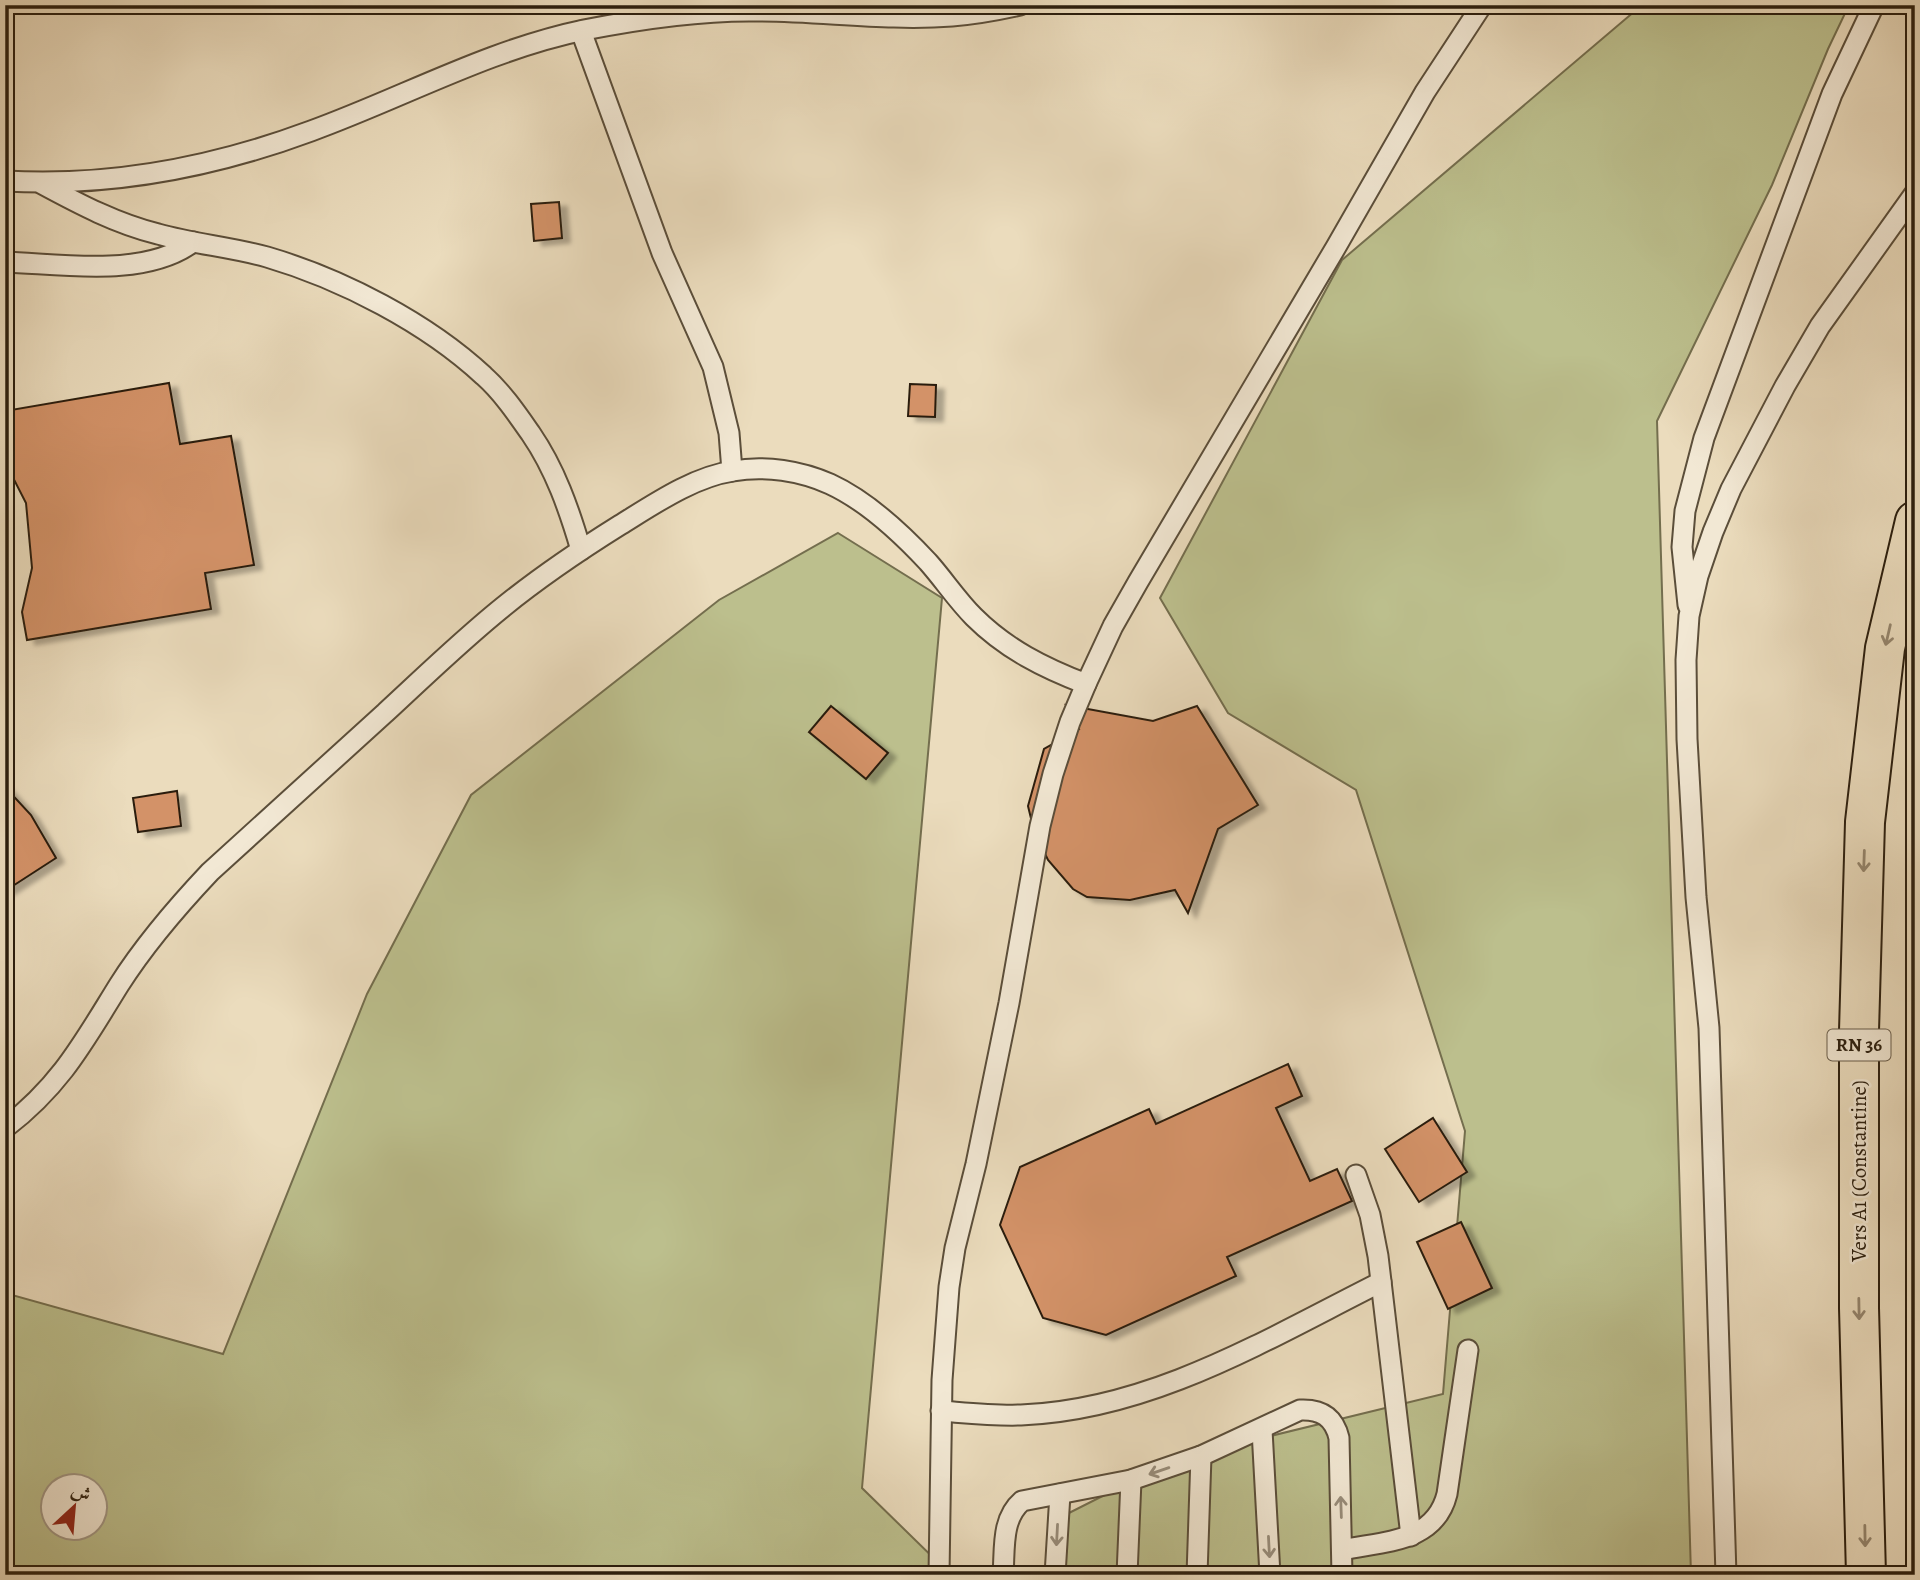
<svg xmlns="http://www.w3.org/2000/svg" width="1920" height="1580" font-family="Alegreya,Amiri,serif">
  <style>
    .green { fill: #bcbf8d; stroke: #746e4e; stroke-width: 2; fill-rule: evenodd }
    .building { fill: #d39267; stroke: #2b1e0e; stroke-width: 2; filter: url(#shadow) }
    .lines { fill: none; stroke-linecap: round; stroke-linejoin: round }
    .service-casing { stroke: #5b4e3a; stroke-width: 23 }
    .trunk-casing { stroke: #2b1e0e; stroke-width: 42 }
    .service { stroke: #f2e8d4; stroke-width: 19 }
    .trunk { stroke: #ebdcbd; stroke-width: 38 }
    .oneway { stroke: #95866e }
    .oneway2 { stroke: #988d7b }
    .labels { text-anchor: middle; dominant-baseline: central; stroke-width: 5; stroke-linejoin: round; paint-order: stroke }
    .shield { fill: #f2e8d4; stroke: #675b49; stroke-width: 2 }
    .shield-label { font-size: 19px; font-weight: bold; fill: #2b1e0e }
    .street-label { font-size: 21px; fill: #2b1e0e; stroke: #f2e8d4 }
  </style>
  <defs>
    <filter id="shadow"><feDropShadow dx="8" dy="4.5" stdDeviation="2" flood-color="#0004"/></filter>
  </defs>
  <rect width="100%" height="100%" fill="#ebdcbd"/>
  <filter id="stains"><feTurbulence type="fractalNoise" baseFrequency=".00286" numOctaves="4"/><feColorMatrix values="0 0 0 0 .2 0 0 0 0 .09 0 0 0 0 .02 0 0 0 .5 -.17"/></filter>
  <radialGradient id="worn" r=".72"><stop offset=".6" stop-color="#630" stop-opacity="0"/><stop offset="1" stop-color="#630" stop-opacity=".3"/></radialGradient>
  <g class="green">
    <polygon points="1642,5 1849,5 1828,49 1772,185 1657,421 1691,1575 1046,1575 1057,1519 1176,1459 1443,1394 1465,1131 1356,790 1228,713 1160,598 1342,260"/>
    <path d="M838,533l104,65 -80,890 89,87h-946v-282l218,61 144,-360 104,-199 248,-195zM52,1486h42v42h-42z"/>
  </g>
  <g class="building">
    <polygon points="559,202 562,238 534,241 531,204"/>
    <polygon points="169,383 180,444 231,436 254,565 205,573 211,609 27,640 22,612 32,568 26,503 5,462 5,411"/>
    <polygon points="910,384 936,385 935,417 908,416"/>
    <polygon points="1066,705 1153,721 1197,706 1258,805 1218,829 1188,913 1175,890 1130,900 1087,897 1073,889 1048,860 1034,831 1028,806 1044,749 1079,729"/>
    <polygon points="831,706 888,753 866,779 809,732"/>
    <polygon points="5,787 31,815 56,858 5,891"/>
    <polygon points="177,791 181,826 138,832 133,798"/>
    <polygon points="1288,1064 1302,1096 1276,1108 1310,1181 1337,1169 1352,1201 1227,1257 1236,1276 1106,1335 1043,1318 1000,1225 1020,1167 1149,1109 1156,1124"/>
    <polygon points="1433,1118 1467,1172 1419,1202 1385,1149"/>
    <polygon points="1461,1222 1492,1288 1448,1309 1417,1242"/>
  </g>
  <g class="lines">
    <g class="service-casing">
      <g id="service">
        <polyline points="581,31 662,253 713,367 729,433 732,471"/>
        <path d="M5,181c104,6 209,-14 306,-50 91,-33 177,-81 273,-101 56,-11 115,-20 173,-19 65,0 131,10 195,5 23,-2 46,-6 68,-11"/>
        <path d="M42,184c37,20 75,40 116,50 36,10 73,13 109,23 75,22 160,66 217,119 18,16 33,38 47,58 24,35 38,75 50,116"/>
        <path d="M5,262c58,2 140,16 188,-20"/>
        <polyline points="1688,605 1682,547 1685,511 1704,438 1832,94 1874,5"/>
        <path d="M5,1128c56,-43 78,-85 114,-143 26,-41 58,-78 91,-113 59,-53 117,-106 175,-159 39,-36 77,-73 118,-106 37,-30 77,-57 117,-82 34,-21 73,-48 113,-54 32,-6 68,0 97,13 37,17 71,49 98,78 16,18 29,38 46,55 32,32 70,51 112,67"/>
        <polyline points="1356,1175 1370,1215 1378,1256 1411,1536"/>
        <path d="M941,1411c26,2 53,5 80,4 131,-5 246,-76 360,-133"/>
        <polyline points="1262,1430 1270,1575"/>
        <path d="M1342,1550c42,-9 93,-7 105,-56l21,-144"/>
        <polyline points="939,1575 942,1380 949,1287 955,1248 976,1164 1009,1003 1040,826 1053,774 1070,722 1086,684 1113,626 1138,582 1336,247 1425,92 1482,5"/>
        <path d="M1003,1575c2,-26 -2,-56 19,-74l109,-21 70,-24 99,-46c21,-1 34,7 39,28l3,137"/>
        <polyline points="1055,1575 1060,1494"/>
        <polyline points="1127,1575 1131,1480"/>
        <polyline points="1197,1575 1201,1456"/>
        <polyline points="1726,1575 1709,1028 1696,897 1687,739 1686,660 1689,616 1698,576 1713,532 1731,489 1785,386 1820,326 1915,193"/>
      </g>
    </g>
    <g class="trunk-casing">
      <polyline id="trunk" points="1866,1575 1859,1308 1859,1031 1865,822 1885,648 1915,521"/>
    </g>
    <use href="#service" class="service"/>
    <use href="#trunk" class="trunk"/>
  </g>
  <defs><path id="oneway-shaft" d="M-6 0H5M1.5-3L5.5 0L1.5 3" fill="none" stroke-width="1.6" stroke-linecap="round" stroke-linejoin="round" transform="scale(1.75)"/></defs>
  <g class="oneway">
    <use href="#oneway-shaft" transform="translate(1888 635) rotate(103)"/>
    <use href="#oneway-shaft" transform="translate(1864 861) rotate(92)"/>
    <use href="#oneway-shaft" transform="translate(1859 1309) rotate(89)"/>
    <use href="#oneway-shaft" transform="translate(1865 1536) rotate(89)"/>
  </g>
  <g class="oneway2">
    <use href="#oneway-shaft" transform="translate(1159 1471) rotate(161)"/>
    <use href="#oneway-shaft" transform="translate(1341 1507) rotate(-92)"/>
    <use href="#oneway-shaft" transform="translate(1057 1535) rotate(93)"/>
    <use href="#oneway-shaft" transform="translate(1269 1547) rotate(87)"/>
  </g>
  <g class="labels">
    <rect class="shield" x="1827.5" y="1029.5" width="63" height="31" rx="5"/>
    <g class="shield-label">
      <text x="1859" y="1045">RN 36</text>
    </g>
    <g class="street-label">
      <text transform="translate(1859 1171) rotate(-90)">Vers A1 (Constantine)</text>
    </g>
  </g>
  <rect width="1920" height="1580" fill="none" stroke="#ebdcbd" stroke-width="28"/>
  <rect x="7" y="7" width="1906" height="1566" fill="none" stroke="#2b1e0e" stroke-width="3.5"/>
  <rect x="14" y="14" width="1892" height="1552" fill="none" stroke="#2b1e0e" stroke-width="2"/>
  <g transform="translate(74 1507) rotate(26)"><circle r="33" fill="#f2e8d4" stroke="#a29785" stroke-width="2"/>
  <path d="M0-5L12 26L0 18L-12 26Z" fill="#8f2418"/>
  <text y="-10" font-size="19" font-weight="bold" text-anchor="middle" fill="#2b1e0e">ش</text>
  </g>
  <rect width="100%" height="100%" filter="url(#stains)"/>
  <rect width="100%" height="100%" fill="url(#worn)"/>
</svg>
